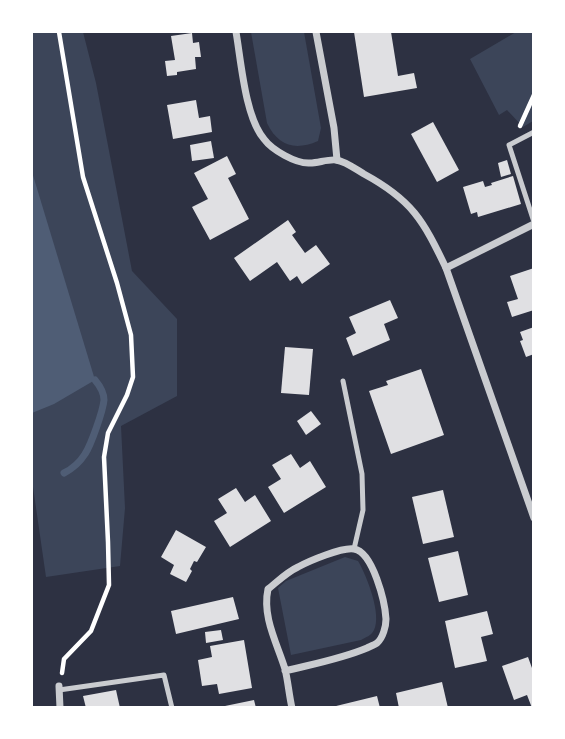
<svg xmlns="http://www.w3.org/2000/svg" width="565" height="739" font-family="'Exo 2',sans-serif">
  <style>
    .green { fill: #3c4559 }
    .water { fill: #4f5d75 }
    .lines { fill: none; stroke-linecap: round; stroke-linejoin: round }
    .stream { stroke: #4f5d75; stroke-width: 7 }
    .building { fill: #e0e0e3 }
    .path { stroke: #fff; stroke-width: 4.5 }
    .service { stroke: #caccd0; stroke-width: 5 }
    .minor { stroke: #caccd0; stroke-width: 7 }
  </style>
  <rect width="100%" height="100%" fill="#2d3142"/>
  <g class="green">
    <polygon points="32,32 83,32 96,83 132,271 177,319 177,396 121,426 125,508 120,566 46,577 32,480"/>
    <path d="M251,32h53l17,96 -3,13c-23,10 -40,5 -51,-18z"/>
    <polygon points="516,32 533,32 533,121 523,127 507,110 499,115 470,59"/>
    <path d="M345,557l13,4c9,15 24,54 16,69 -3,6 -8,7 -13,10l-70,15 -13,-67 8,-7z"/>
  </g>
  <polygon class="water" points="32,172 95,380 54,404 32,413"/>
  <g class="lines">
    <path class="stream" d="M64,473c8,-4 16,-11 21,-19 6,-9 18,-43 19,-54 0,-8 -4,-14 -9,-20"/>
  </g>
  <g class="building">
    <polygon points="354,32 391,32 398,76 414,73 417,88 364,97"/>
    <polygon points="192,33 193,43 199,42 201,57 195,57 196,69 177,72 177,75 167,76 165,61 175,60 171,36"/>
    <polygon points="196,100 199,118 210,116 212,132 173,139 167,105"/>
    <polygon points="433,122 459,170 437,182 411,134"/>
    <polygon points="211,141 214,158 192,161 190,145"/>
    <polygon points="227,156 236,174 228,178 249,219 210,240 192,207 208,199 194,173"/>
    <polygon points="507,160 511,174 501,177 498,163"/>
    <polygon points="513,176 521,204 478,217 477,212 471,214 463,187 483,181 485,187 492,185 491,183"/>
    <polygon points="288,220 296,232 292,235 305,253 316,245 330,264 302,284 297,276 290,281 277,262 250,281 234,258"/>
    <polygon points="534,268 534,310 512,317 507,302 518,299 510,276"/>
    <polygon points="390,300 398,318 384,324 390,340 353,356 346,338 356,333 349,317"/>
    <polygon points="534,327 534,354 526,357 520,341 523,340 520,332"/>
    <polygon points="285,347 313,349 309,395 281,393"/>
    <polygon points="421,369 444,435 391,454 369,391 388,385 386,381"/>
    <polygon points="311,411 321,424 306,435 297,421"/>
    <polygon points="291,454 300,468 310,461 326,487 284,513 268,487 281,479 272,465"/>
    <polygon points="236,488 245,502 255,495 271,521 230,547 214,521 227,513 218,499"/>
    <polygon points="443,490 454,537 423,544 412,497"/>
    <polygon points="176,530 206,547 197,562 194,561 190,569 192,571 186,582 170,574 174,565 161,557"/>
    <polygon points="458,551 468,595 439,602 428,558"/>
    <polygon points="233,597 239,619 176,634 171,611"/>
    <polygon points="487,611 493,634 481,637 487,661 455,668 445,621"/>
    <polygon points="221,630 223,640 206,643 205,632"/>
    <polygon points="244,640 252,688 219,694 217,684 202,686 198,660 212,657 210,646"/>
    <polygon points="528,657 532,668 534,667 534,708 532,708 527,695 514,700 502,666"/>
    <polygon points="442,682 448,708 399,708 396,693"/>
    <polygon points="116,690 120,708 86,708 83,696"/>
    <polygon points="377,696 380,708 332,708 332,707"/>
    <polygon points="254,700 256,708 225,708 225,706"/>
  </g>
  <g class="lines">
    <g class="path">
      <polyline points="59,32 83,177 117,283 131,335 133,377 127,395 108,433 104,457 108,542 109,585 91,631 64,659 62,673"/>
      <polyline points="520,126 534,95"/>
    </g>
    <g class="service">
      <polyline points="534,132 509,145 534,222"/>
      <polyline points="343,381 362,474 363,510 354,549"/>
      <polyline points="59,690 164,675 172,708"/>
    </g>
    <g class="minor">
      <path d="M236,32c5,28 9,85 28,107 8,11 32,25 46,24 8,0 18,-4 26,-3 9,1 21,10 28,14 48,26 59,46 82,94l88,250"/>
      <polyline points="316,32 334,128 337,160"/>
      <polyline points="446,268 534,224"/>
      <path d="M285,671c28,-7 56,-12 82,-23 2,-1 9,-4 10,-5 6,-5 9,-17 9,-24 -1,-17 -13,-67 -32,-70 -12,-2 -45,12 -56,18 -11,5 -21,15 -30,22 -6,28 9,54 17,80 3,12 4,26 7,39"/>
      <polyline points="59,686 60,708"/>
    </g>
  </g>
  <rect width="565" height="739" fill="none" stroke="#ffffff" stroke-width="66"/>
</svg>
